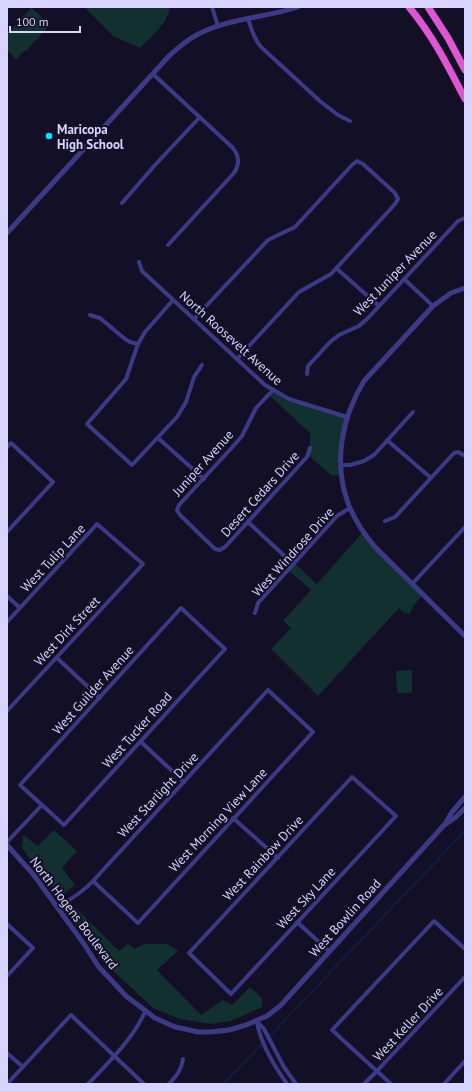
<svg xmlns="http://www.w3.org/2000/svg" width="472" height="1091" font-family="'PT Sans',sans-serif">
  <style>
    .green { fill: #12302f }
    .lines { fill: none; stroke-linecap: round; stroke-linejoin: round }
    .stream { stroke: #0c2248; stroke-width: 1.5 }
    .minor { stroke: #3d3a85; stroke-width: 4 }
    .tertiary { stroke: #3d3a85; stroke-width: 5 }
    .trunk { stroke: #e055d1; stroke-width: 7 }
    .poi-dot { fill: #00e5ff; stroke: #130f26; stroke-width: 1.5 }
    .labels { text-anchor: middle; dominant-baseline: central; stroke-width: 4; stroke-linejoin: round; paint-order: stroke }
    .poi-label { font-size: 13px; font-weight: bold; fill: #d9d4ff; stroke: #130f26; text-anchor: start }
    .street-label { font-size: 13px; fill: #d9d4ff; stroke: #130f26 }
  </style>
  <rect width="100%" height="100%" fill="#130f26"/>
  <g class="green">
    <path d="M84,7h86c-3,17 -18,29 -30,41l-27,-12z"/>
    <polygon points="31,8 32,8 50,25 26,51 24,51 17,59 16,59 7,50 7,34"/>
    <polygon points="273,390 282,396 347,417 343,432 342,474 332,476 308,455 310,448 310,433 269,395"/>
    <polygon points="363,532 423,595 413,606 410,614 404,613 399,608 318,696 271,649 291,628 283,621 311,590 288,570 294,563 317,584"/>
    <polygon points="412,670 412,693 397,693 396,671"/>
    <polygon points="54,830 77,851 62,868 75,885 64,894 54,890 22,848 23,835 38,846"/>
    <polygon points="76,908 119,951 128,944 135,949 144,944 168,944 178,951 157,970 201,1015 223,1000 232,1005 250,987 262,998 262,1007 231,1021 210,1024 180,1019 153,1008 110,968 75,922"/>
  </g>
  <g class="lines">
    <g class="stream">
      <polyline points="265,1041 465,831"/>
      <polyline points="223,1084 262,1044"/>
    </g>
    <g class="minor">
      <polyline points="212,7 218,26"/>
      <path d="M248,19c4,10 5,19 13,28l60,55 17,13 12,6"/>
      <path d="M153,74l79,73c7,8 8,17 2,26l-66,72"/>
      <polyline points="122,203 155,165 200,117"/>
      <polyline points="139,262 142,271 265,385 289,399 347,417"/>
      <polyline points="336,268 379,306"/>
      <polyline points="404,279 433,306"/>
      <polyline points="173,300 145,332 138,344 126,379 87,424 132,465 177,417 186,402 194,377 202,365"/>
      <polyline points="90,315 100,318 125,339 130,342 138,344"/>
      <polyline points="194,319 268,240 295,227 352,165 357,161 363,164 395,193 398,199 395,204 342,262 331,274 299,292 237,359"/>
      <polyline points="307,374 308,366 330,342 339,335 359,326 369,317 458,221 465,218"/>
      <polyline points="273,390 256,408 242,436 237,442 179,505 177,510 180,515 215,549 220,550 225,547 307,457 310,448"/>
      <polyline points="158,438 204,479"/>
      <polyline points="387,440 431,478"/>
      <polyline points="7,447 11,443 53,482 7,532"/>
      <polyline points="341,465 350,465 364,461 374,455 413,412"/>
      <polyline points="385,521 395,517 454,453 458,452 465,456"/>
      <polyline points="248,522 293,564"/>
      <polyline points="412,584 465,527"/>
      <polyline points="7,596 20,608"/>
      <polygon points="181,608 225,649 64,825 20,785"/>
      <polyline points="255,613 258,603 288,570 337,516 350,508"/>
      <polyline points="7,622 97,524 143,564 7,711"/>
      <polyline points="57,658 100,698"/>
      <polyline points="141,742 184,782"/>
      <polygon points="352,777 396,816 231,994 189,953"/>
      <polyline points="233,818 278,858"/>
      <polyline points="7,842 42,805"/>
      <path d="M57,907c13,-7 26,-15 36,-26l175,-191 45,42 -175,191 -45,-42"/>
      <polyline points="297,922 330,952"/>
      <polyline points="7,924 33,948 7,976"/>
      <polyline points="256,1021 264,1029 284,1067 296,1084"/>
      <path d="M257,1022c3,20 18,45 30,62"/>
      <polyline points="7,1053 23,1067"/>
      <polyline points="7,1084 71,1015 144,1084"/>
      <path d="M88,1084c21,-22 44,-44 57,-72"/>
      <path d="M169,1084c8,-9 12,-13 14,-25"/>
      <polyline points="364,1084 377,1071 465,977"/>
      <polyline points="391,1084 332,1030 434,921 465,949"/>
      <polyline points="444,1084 465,1061"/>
    </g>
    <g class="tertiary">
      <path d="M7,233l162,-177c8,-7 16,-15 26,-20 31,-18 70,-18 103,-29"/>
      <path d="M465,288l-14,5 -18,13 -69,75c-22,36 -31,81 -16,122 6,16 16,31 27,44l90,89"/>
      <polyline points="446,824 456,817 465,808"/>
      <polyline points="7,845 33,874 84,944 98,966 126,996 155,1018 175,1027 185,1029 198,1032 211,1032 229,1030 246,1025 267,1016 280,1006 445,824 452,812 465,797"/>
    </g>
    <g class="trunk">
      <path d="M409,7c24,29 39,59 56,92"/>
      <polyline points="428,7 448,38 465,70"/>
    </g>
  </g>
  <circle class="poi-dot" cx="49" cy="136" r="4"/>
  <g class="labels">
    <g class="poi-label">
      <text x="57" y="129">Maricopa<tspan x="57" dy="15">High School</tspan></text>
    </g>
    <g class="street-label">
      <text transform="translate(395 273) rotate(-46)">West Juniper Avenue</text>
      <text transform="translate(231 338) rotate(42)">North Roosevelt Avenue</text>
      <text transform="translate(203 463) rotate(-48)">Juniper Avenue</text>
      <text transform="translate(260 494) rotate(-48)">Desert Cedars Drive</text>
      <text transform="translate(293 552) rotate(-48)">West Windrose Drive</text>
      <text transform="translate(53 558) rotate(-47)">West Tulip Lane</text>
      <text transform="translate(67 631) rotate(-47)">West Dirk Street</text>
      <text transform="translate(93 690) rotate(-48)">West Guilder Avenue</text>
      <text transform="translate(137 730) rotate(-48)">West Tucker Road</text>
      <text transform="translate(158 795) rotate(-47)">West Starlight Drive</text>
      <text transform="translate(218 820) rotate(-47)">West Morning View Lane</text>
      <text transform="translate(263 858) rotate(-47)">West Rainbow Drive</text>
      <text transform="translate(306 898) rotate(-47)">West Sky Lane</text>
      <text transform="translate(74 913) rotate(53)">North Hogens Boulevard</text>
      <text transform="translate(345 918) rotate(-48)">West Bowlin Road</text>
      <text transform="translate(408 1024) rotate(-47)">West Keller Drive</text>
    </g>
  </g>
  <rect width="472" height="1091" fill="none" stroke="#d9d4ff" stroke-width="16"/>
  <path d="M10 26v6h70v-6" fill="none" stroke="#d9d4ff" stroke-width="2"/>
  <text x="16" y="26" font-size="12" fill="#d9d4ff" stroke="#130f26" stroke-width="3" paint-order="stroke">100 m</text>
</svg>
